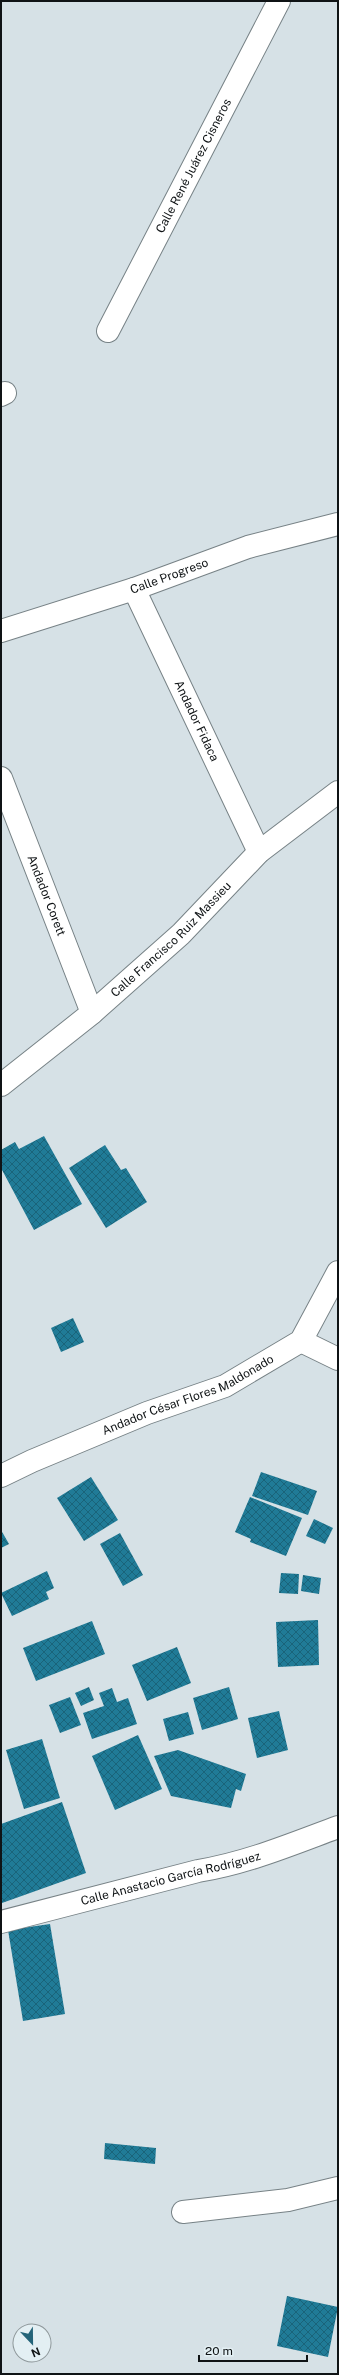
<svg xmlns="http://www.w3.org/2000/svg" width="339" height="2375" font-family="'Public Sans',sans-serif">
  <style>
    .building { fill: url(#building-cross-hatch) }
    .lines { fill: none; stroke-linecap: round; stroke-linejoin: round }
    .street-casing { stroke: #778286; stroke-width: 24 }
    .street { stroke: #fff; stroke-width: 22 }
    .labels { text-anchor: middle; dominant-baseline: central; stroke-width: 4; stroke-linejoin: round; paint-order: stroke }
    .street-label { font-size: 12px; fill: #0f1315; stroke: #e3eff3 }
  </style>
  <defs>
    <pattern id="building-cross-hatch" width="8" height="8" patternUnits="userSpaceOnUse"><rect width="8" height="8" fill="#207b97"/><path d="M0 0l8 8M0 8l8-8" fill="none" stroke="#1a647a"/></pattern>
  </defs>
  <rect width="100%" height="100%" fill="#d6e1e6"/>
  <g class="building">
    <polygon points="44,1136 82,1204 34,1230 1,1168 1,1150 15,1142 19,1149"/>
    <polygon points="105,1145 121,1170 126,1168 147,1202 106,1228 69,1168"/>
    <polygon points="73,1318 84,1342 61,1352 51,1328"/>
    <polygon points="261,1472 317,1491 308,1515 252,1496"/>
    <polygon points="91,1477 118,1520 84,1541 57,1498"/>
    <polygon points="250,1497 302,1518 286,1556 250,1542 251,1539 235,1532"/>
    <polygon points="314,1519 333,1528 325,1544 306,1536"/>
    <polygon points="1,1530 9,1544 1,1548"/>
    <polygon points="120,1533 143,1575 123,1586 100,1544"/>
    <polygon points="47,1571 54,1588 46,1592 49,1599 12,1616 1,1593"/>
    <polygon points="281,1573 299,1574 298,1594 279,1593"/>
    <polygon points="303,1575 321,1578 319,1594 301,1591"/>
    <polygon points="318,1620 319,1665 278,1667 276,1622"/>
    <polygon points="92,1621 105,1654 36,1681 23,1648"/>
    <polygon points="177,1647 191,1683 147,1701 132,1665"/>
    <polygon points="89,1687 94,1700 81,1706 75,1693"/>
    <polygon points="229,1687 238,1719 202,1730 193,1698"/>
    <polygon points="112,1688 117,1702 128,1698 137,1724 92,1739 83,1713 104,1706 99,1693"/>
    <polygon points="70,1697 81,1725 60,1733 49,1705"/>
    <polygon points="279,1711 288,1750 257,1758 248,1718"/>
    <polygon points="188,1712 194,1734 169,1741 163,1719"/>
    <polygon points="138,1735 162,1789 115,1810 92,1756"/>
    <polygon points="42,1739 60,1798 24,1809 6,1750"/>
    <polygon points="178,1750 246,1774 241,1791 236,1789 231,1808 171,1796 154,1756"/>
    <polygon points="62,1802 86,1873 2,1903 1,1824"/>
    <polygon points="50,1924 65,2014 23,2021 8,1930"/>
    <polygon points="105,2143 156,2148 155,2164 104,2159"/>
    <polygon points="287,2296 338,2307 328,2357 277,2346"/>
  </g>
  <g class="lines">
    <g class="street-casing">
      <g id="street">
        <path id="s1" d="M108,331l171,-330"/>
        <polyline points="1,395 5,393"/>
        <path id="s2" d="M134,589l125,263"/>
        <path id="s3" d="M1,631l133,-42 114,-42 90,-23"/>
        <path id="s4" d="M1,778l91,235"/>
        <path id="s5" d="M1,1085l91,-72 89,-79 78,-82 79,-60"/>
        <polyline points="301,1341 338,1359"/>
        <path id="s6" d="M1,1476l31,-15 115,-48 78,-27 76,-45 37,-69"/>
        <path id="s7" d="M1,1922l197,-51c49,-8 94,-27 140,-44"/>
        <polyline points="183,2212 288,2200 338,2188"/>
      </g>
    </g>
    <use href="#street" class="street"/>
  </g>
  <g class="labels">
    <g class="street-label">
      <text stroke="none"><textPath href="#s1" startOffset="186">Calle René Juárez Cisneros</textPath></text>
      <text stroke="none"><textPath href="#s3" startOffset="177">Calle Progreso</textPath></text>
      <text stroke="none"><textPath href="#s2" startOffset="146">Andador Fidaca</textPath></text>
      <text stroke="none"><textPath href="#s4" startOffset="126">Andador Corett</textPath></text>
      <text stroke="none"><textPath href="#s5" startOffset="224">Calle Francisco Ruiz Massieu</textPath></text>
      <text stroke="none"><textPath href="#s6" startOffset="204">Andador César Flores Maldonado</textPath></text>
      <text stroke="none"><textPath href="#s7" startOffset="175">Calle Anastacio García Rodríguez</textPath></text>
    </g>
  </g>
  <rect width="339" height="2375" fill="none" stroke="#0f1315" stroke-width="4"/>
  <g transform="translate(32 2343) rotate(158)"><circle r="19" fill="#e3eff3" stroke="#8e979a"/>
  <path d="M0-3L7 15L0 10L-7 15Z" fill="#246479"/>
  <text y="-6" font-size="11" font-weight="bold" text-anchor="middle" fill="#0f1315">N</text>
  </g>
  <path d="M199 2355v6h108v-6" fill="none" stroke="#0f1315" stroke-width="2"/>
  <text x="205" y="2355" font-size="12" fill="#0f1315" stroke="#e3eff3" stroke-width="3" paint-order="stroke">20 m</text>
</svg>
